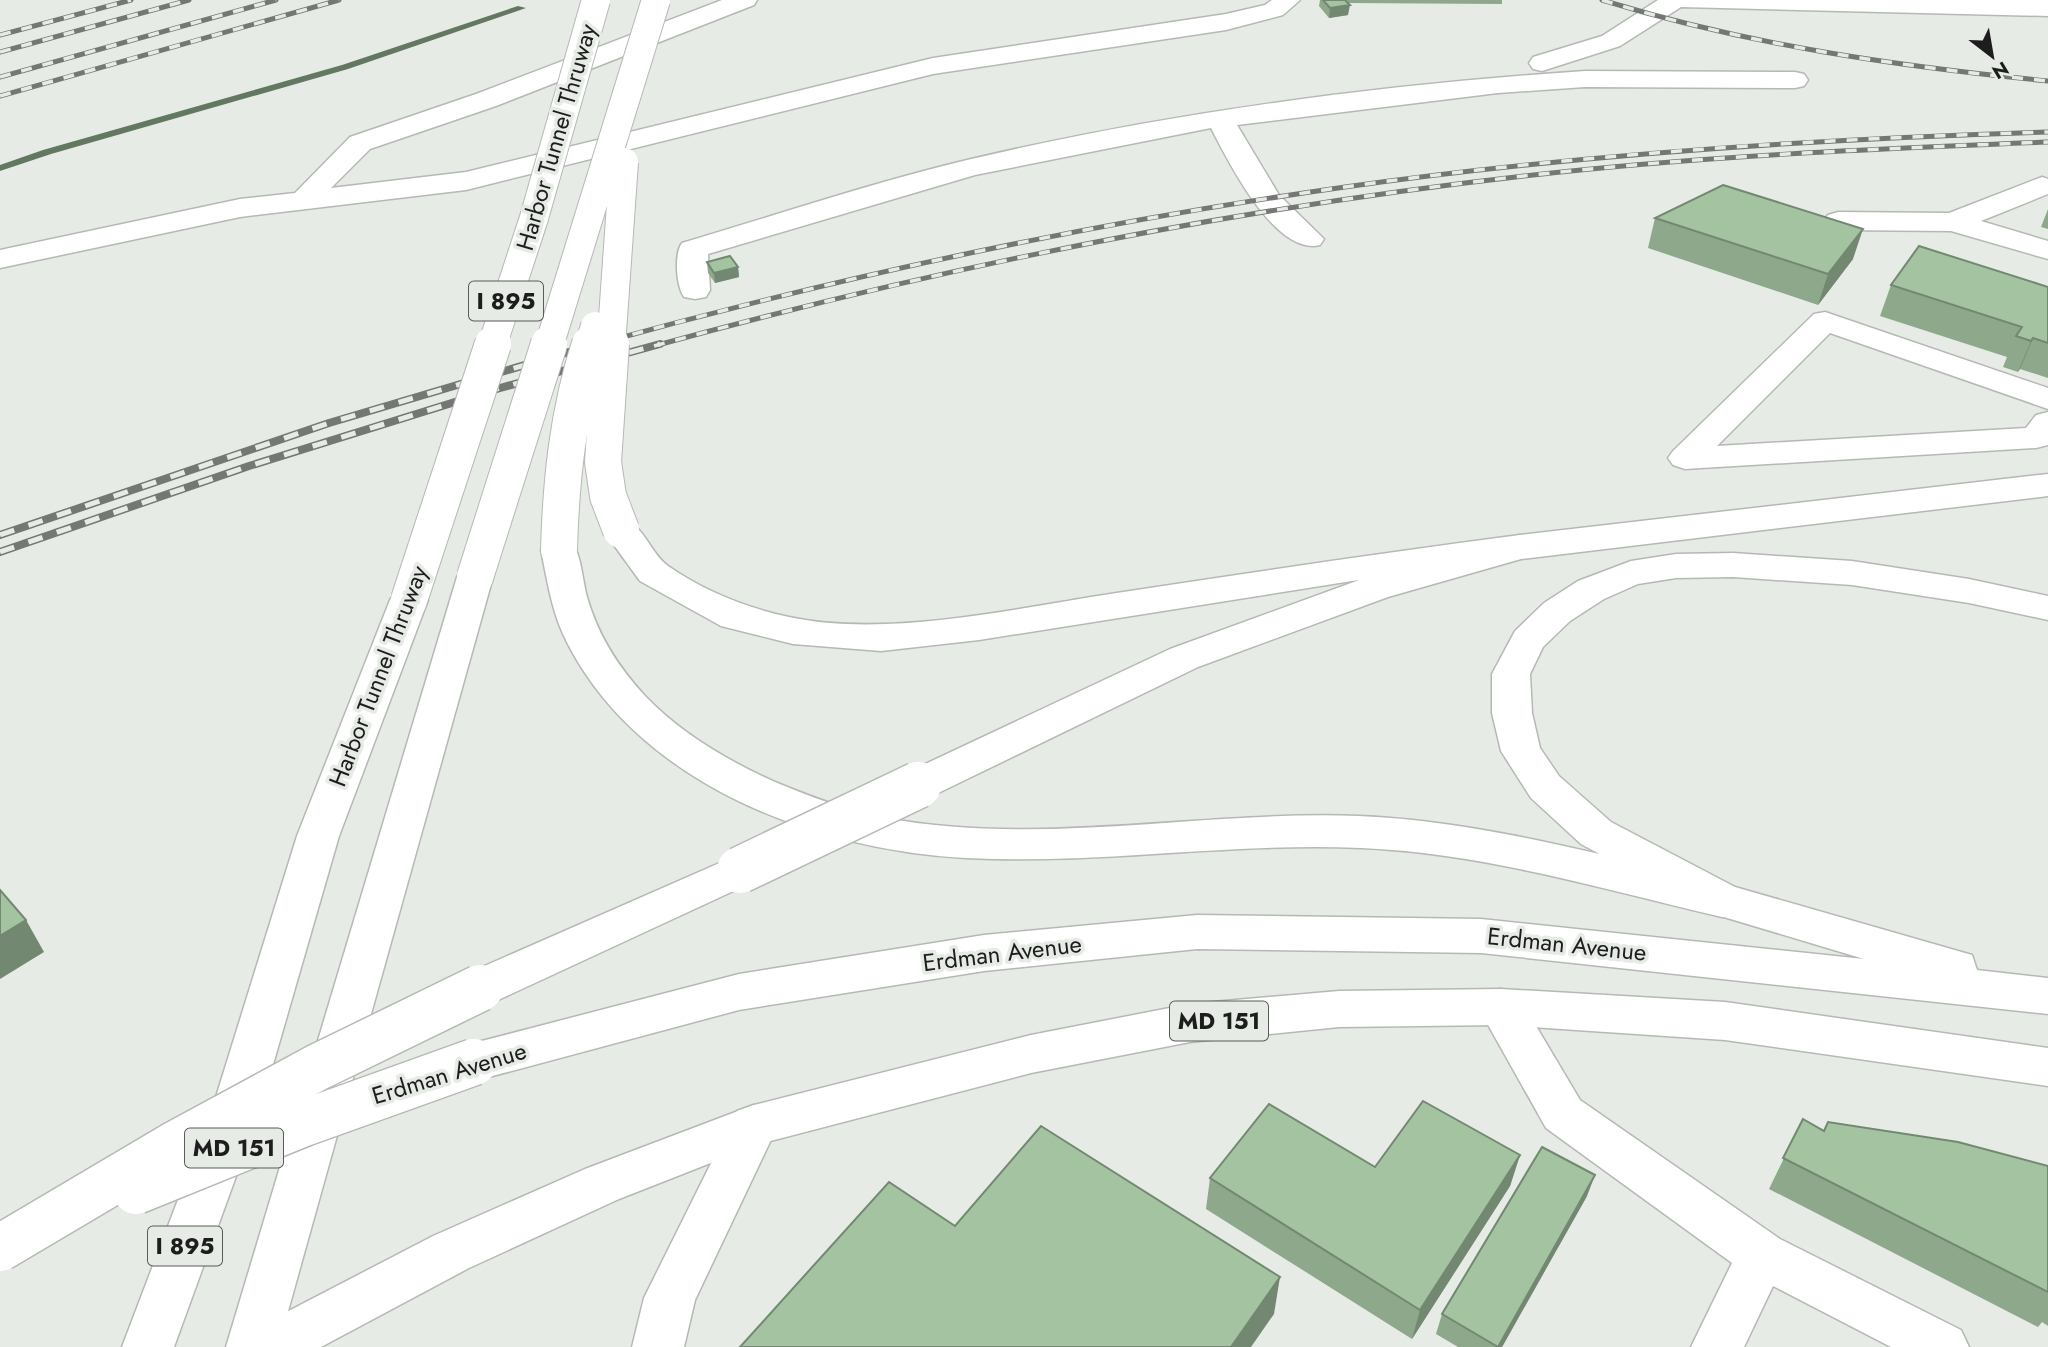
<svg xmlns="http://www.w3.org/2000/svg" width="2048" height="1347" font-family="Jost,sans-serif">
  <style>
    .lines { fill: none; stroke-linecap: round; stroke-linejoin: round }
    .stream { fill: #637861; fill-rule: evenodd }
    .minor-casing { stroke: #b5b9b4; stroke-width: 3 }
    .major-casing { stroke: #b5b9b4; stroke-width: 3 }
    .highway-casing { stroke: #b5b9b4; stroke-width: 3 }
    .minor { fill: #fff; fill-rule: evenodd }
    .major { fill: #fff; fill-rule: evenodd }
    .highway { fill: #fff; fill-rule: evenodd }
    .rail-far1-casing { stroke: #747773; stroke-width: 5 }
    .rail-casing { stroke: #747773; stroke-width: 8 }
    .rail-far1 { stroke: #e6ebe5; stroke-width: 3.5; stroke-dasharray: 11; stroke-linecap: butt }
    .rail { stroke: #e6ebe5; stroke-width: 5; stroke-dasharray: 15; stroke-linecap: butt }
    .major-bridge-casing { stroke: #b5b9b4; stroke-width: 49; stroke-linecap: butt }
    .highway-bridge-far1-casing { stroke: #b5b9b4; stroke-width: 30; stroke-linecap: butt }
    .highway-bridge-casing { stroke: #b5b9b4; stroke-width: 38; stroke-linecap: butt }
    .major-bridge { stroke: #fff; stroke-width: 46 }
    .highway-bridge-far1 { stroke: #fff; stroke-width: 28 }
    .highway-bridge { stroke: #fff; stroke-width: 36 }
    .wall { fill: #8da88a }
    .shaded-wall { fill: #738871 }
    .building { fill: #a4c3a1; stroke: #738871; stroke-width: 2 }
    .labels { text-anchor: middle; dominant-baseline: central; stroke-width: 7; stroke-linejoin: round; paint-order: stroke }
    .shield { fill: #e6ebe5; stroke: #595b58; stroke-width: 2 }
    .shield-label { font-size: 23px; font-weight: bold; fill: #1c1d1c }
    .street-label { font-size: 24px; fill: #1c1d1c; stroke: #e6ebe5 }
  </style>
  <rect width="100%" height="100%" fill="#e6ebe5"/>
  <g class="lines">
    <polygon class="stream" points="518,6 526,8 348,69 51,154 0,171 0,165 43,150 342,65"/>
    <g class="minor-casing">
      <g id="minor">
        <polygon points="722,0 757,0 754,5 496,106 370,149 331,188 466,172 933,58 1226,14 1265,5 1272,0 1300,0 1283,15 1226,30 933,74 466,190 240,217 0,268 0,250 240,199 295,193 350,137 476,94"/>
        <polygon points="1658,0 2048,0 2048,16 1681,7 1620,46 1542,71 1533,69 1529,63 1533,57 1602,36"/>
        <path d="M1585,71l210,1 9,2 4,6 -4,6 -9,2 -210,-1 -87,6 -261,32 42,70 45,44 -4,6c-45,11 -92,-84 -109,-117l-236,47 -267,79 2,36 -4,7 -11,2 -11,-2c-8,-12 -10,-43 -2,-54 95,-28 189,-60 285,-83 203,-48 411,-75 618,-89z"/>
        <polygon points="2042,177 2048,179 2048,194 1981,221 2048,241 2048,259 1951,231 1838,230 1828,227 1823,221 1828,215 1838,212 1949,213"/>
        <polygon points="1825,312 2048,388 2048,409 1830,333 1717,446 2026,428 2036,415 2048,412 2048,445 2036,448 1685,469 1673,465 1668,458 1673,451 1814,314"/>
        <polygon points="1501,989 1517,994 1580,1100 1780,1239 1961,1330 1969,1347 1891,1347 1773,1286 1744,1347 1691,1347 1732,1263 1546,1128 1478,1007 1485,994"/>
        <polygon points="754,1105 771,1111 778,1125 695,1300 684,1347 632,1347 644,1298 737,1111"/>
      </g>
    </g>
    <g class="major-casing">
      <g id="major">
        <polygon points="2048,474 2048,496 1521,559 1388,597 1198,667 932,796 918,800 904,796 898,785 904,774 1170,649 1362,579 1520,535"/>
        <polygon points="1733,553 1852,561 1969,579 2048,596 2048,620 1969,603 1852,585 1733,577 1676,578 1638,584 1604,599 1570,621 1543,647 1530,674 1532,713 1540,748 1559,776 1611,822 1735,887 1972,955 1977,970 2048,978 2048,1014 1481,953 1197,949 984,971 739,1010 474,1081 458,1076 451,1062 458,1048 474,1043 739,974 984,935 1197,915 1481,919 1864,959 1707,912 1581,844 1531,798 1501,751 1492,713 1492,674 1515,631 1544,603 1578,581 1631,561 1676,554"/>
        <polygon points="740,854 755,859 761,870 755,881 496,1001 480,1006 464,1001 458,988 464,975"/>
        <polygon points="1501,989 1725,1002 2048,1048 2048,1086 1725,1040 1501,1025 1339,1027 1190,1042 1031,1073 759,1144 619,1199 469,1268 321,1347 244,1347 252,1330 433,1236 585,1169 754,1105 1031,1035 1190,1004 1339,991"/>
      </g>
    </g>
    <g class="highway-casing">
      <g id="highway">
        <path d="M621,519c24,6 28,33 47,47 36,25 79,42 121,51 97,21 224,-8 321,-23 137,-21 273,-41 410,-59l13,4 5,8 -5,8 -13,4 -168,22 -373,59 -98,11 -88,-7 -72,-18 -81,-45 -37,-51 5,-8z"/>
        <path d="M559,538l13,4c10,16 10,37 15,55 11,39 32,71 59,100 36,37 82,64 129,85 36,15 73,29 111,36 156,29 316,-8 473,-2 123,5 244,40 363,67l15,5 7,12 -7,12 -15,5c-119,-28 -239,-64 -361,-69 -132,-6 -264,17 -395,10 -154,-8 -334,-77 -403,-224 -12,-27 -16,-55 -22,-84l5,-8z"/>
        <polygon points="475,565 488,568 493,577 278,1347 226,1347 457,577 462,568"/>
        <polygon points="409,588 422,591 428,600 339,836 259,1113 174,1347 122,1347 211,1113 297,836 390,600 396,591"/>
      </g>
    </g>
    <use href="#minor" class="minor"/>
    <use href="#major" class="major"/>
    <use href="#highway" class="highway"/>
    <g class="rail-far1-casing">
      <g id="rail-far1">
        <path d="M1602,0c146,45 294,66 446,81"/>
        <polyline points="0,35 131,0"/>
        <polyline points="0,52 189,0"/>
        <polyline points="0,77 276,0"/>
        <polyline points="0,96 339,0"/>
        <path d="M590,346c248,-69 500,-123 755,-159 233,-33 468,-48 703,-55"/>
        <path d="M654,346c284,-78 577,-137 870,-170 174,-20 349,-27 524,-34"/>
      </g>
    </g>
    <g class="rail-casing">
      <g id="rail">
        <polyline points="0,535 329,423 596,344"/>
        <polyline points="0,552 249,466 500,388 660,344"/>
      </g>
    </g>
    <use href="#rail-far1" class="rail-far1"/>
    <use href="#rail" class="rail"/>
    <g class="major-bridge-casing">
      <g id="major-bridge">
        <polyline points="740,870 918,785"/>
        <polyline points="136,1191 304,1123 474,1062"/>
        <polyline points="0,1248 174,1145 318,1067 480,988"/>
      </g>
    </g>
    <g class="highway-bridge-far1-casing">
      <g id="highway-bridge-far1">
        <polyline points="492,346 534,218 596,0"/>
        <polyline points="549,346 656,0"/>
        <polyline points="589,346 595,326"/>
        <polyline points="611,346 624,162"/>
      </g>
    </g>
    <g class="highway-bridge-casing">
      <g id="highway-bridge">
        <polyline points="611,344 603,462 608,496 621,530"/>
        <path d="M559,550c2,-71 9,-138 31,-206"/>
        <polyline points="475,577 549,344"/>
        <polyline points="409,600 493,344"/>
      </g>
    </g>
    <use href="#major-bridge" class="major-bridge"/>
    <use href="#highway-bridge-far1" class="highway-bridge-far1"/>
    <use href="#highway-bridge" class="highway-bridge"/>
  </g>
  <g class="wall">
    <polygon points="1320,0 1502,0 1502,4 1348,3 1348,15 1329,18 1319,6"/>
    <polygon points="2048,209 2048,229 2041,227"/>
    <polygon points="1655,218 1853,259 1818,305 1648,248"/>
    <polygon points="707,262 738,267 739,277 715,283 708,273"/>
    <polygon points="1891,285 2048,287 2048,378 2020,369 2018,372 2003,367 2007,357 1880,316"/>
    <polygon points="1803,1119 1824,1130 2048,1166 2048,1326 2042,1322 2038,1327 1769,1189"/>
    <polygon points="1520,1155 1510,1186 1412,1339 1206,1209 1210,1178 1375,1167"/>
    <polygon points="1587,1196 1502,1347 1458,1347 1436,1334 1442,1314"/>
  </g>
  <g class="shaded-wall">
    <polygon points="1350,5 1348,15 1329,18 1330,8"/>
    <polygon points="1863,229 1853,259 1818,305 1828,274"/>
    <polygon points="738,267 739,277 715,283 714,273"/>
    <polygon points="2033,338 2020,369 2018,372 2031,341"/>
    <polygon points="26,920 44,952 0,979 0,936"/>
    <polygon points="1520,1155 1510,1186 1412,1339 1420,1310"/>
    <polygon points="1595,1175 1587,1196 1502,1347 1498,1347"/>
    <polygon points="1280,1277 1274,1314 1251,1347 1231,1347"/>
  </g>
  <g class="building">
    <polygon points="1323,0 1345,0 1350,5 1330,8"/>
    <polygon points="1723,185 1863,229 1828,274 1655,218"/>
    <polygon points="1919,246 2048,287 2048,343 2033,338 2031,341 2016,336 2022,327 1891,285"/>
    <polygon points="730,256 738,267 714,273 707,262"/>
    <polygon points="0,890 26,920 0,936"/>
    <polygon points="1423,1101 1520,1155 1420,1310 1210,1178 1269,1104 1375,1167"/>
    <polygon points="1803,1119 1824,1131 1828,1122 1958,1142 2048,1166 2048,1292 1783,1158"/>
    <polygon points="1041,1126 1280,1277 1231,1347 740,1347 889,1182 955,1226"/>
    <polygon points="1542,1147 1595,1175 1498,1347 1442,1314"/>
  </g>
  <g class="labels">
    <g class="shield">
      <rect x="469" y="281.5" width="74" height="39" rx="5"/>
      <rect x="1170" y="1001.5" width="98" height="39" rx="5"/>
      <rect x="185" y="1128.5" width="98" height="39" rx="5"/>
      <rect x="148" y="1226.5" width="74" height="39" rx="5"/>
    </g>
    <g class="shield-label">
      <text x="506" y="301">I 895</text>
      <text x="1219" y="1021">MD 151</text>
      <text x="234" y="1148">MD 151</text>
      <text x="185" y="1246">I 895</text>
    </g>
    <g class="street-label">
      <text transform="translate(556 137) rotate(-74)">Harbor Tunnel Thruway</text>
      <text transform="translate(378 676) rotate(-69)">Harbor Tunnel Thruway</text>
      <text transform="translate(1567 944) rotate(6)">Erdman Avenue</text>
      <text transform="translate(1002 953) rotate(-7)">Erdman Avenue</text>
      <text transform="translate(449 1073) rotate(-17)">Erdman Avenue</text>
    </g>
  </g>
  <g transform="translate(1992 56) rotate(149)" stroke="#e6ebe5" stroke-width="5" paint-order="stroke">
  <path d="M0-5L12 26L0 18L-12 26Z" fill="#1c1d1c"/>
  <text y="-10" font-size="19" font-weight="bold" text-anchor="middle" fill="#1c1d1c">N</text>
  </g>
</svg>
